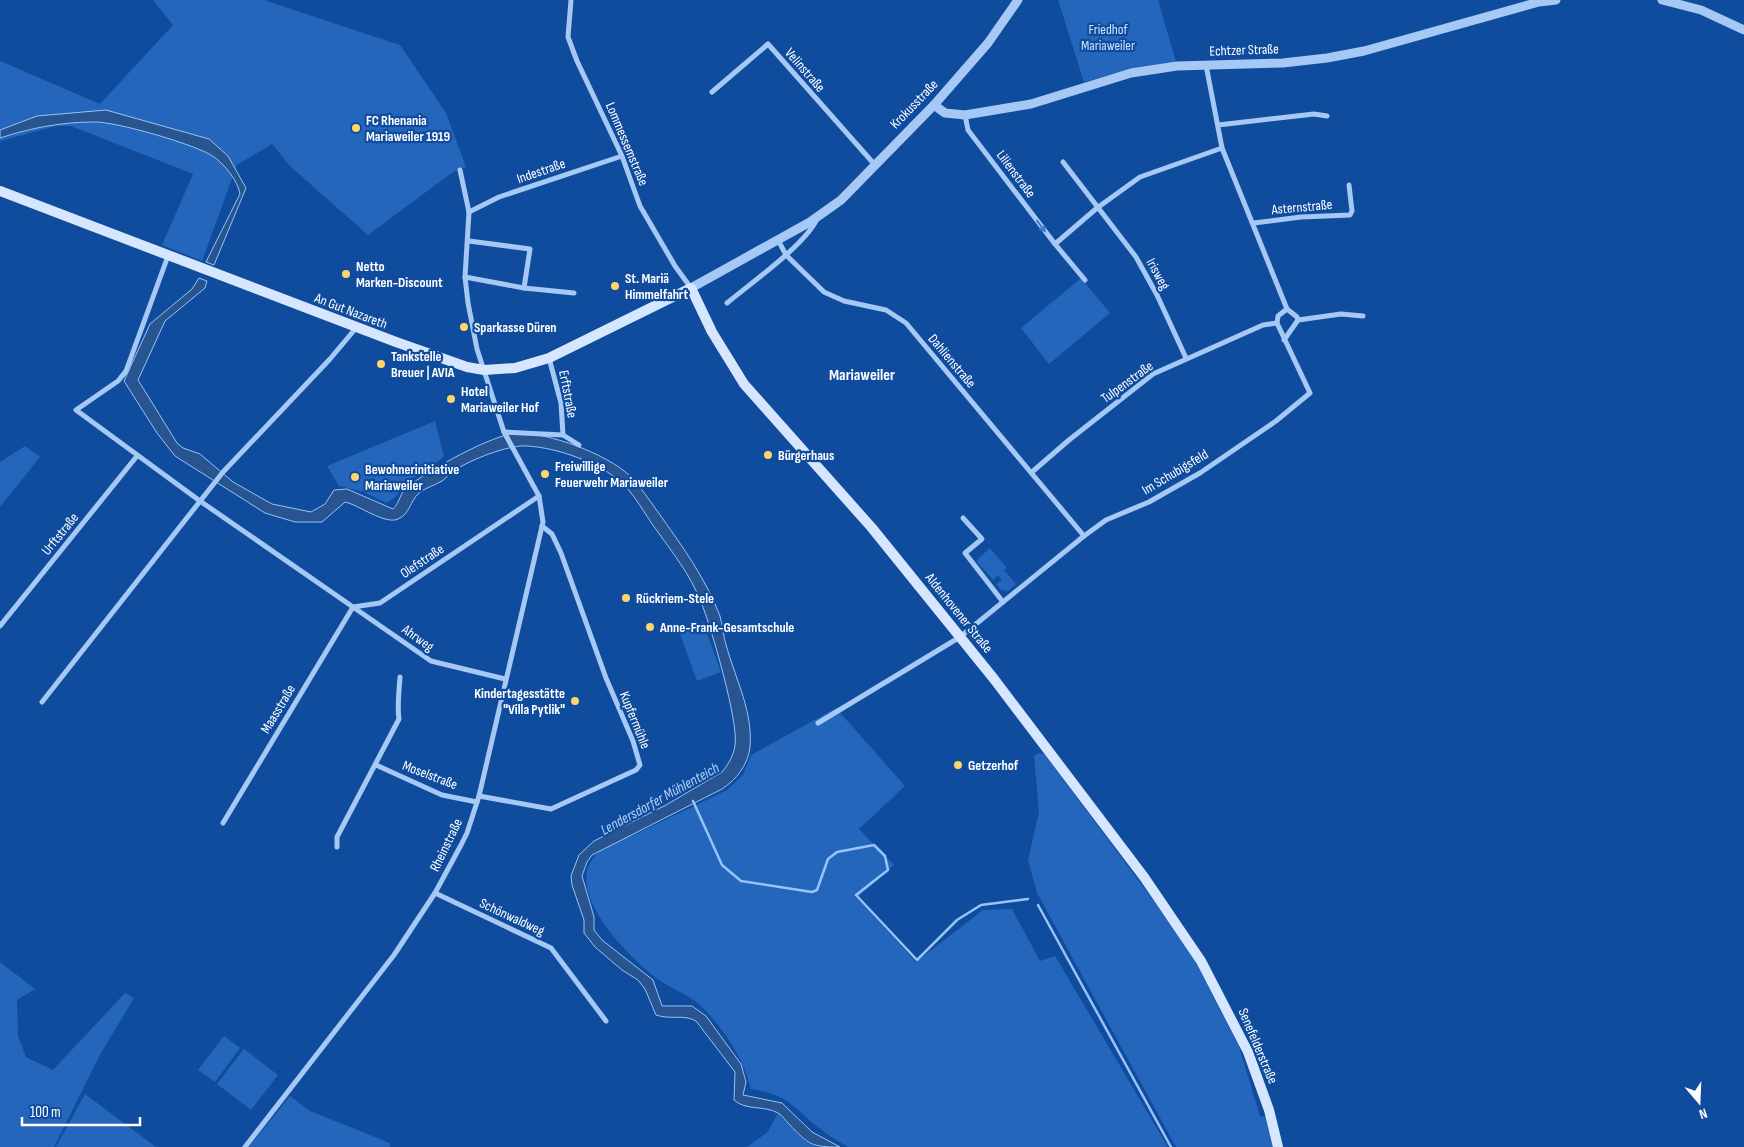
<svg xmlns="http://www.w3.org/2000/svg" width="1744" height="1147" font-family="'Sofia Sans Condensed',sans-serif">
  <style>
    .green { fill: #2366bb }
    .water { fill: #285490; stroke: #97c3f8 }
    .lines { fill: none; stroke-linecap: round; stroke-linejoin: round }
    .stream { stroke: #97c3f8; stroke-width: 2.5 }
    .minor { stroke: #a5c8f5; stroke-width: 5 }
    .tertiary { stroke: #a5c8f5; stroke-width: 9 }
    .secondary { stroke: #d6e6fe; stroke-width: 10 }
    .oneway { fill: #4477bc }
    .poi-dot { fill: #ffd669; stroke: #104c9d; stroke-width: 2 }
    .labels { text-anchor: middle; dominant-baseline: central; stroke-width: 4.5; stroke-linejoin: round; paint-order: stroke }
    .park-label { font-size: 14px; fill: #cee3fe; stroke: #104c9d }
    .street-label { font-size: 14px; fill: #fff; stroke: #104c9d }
    .poi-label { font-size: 14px; font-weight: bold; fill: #fff; stroke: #104c9d; text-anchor: start }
    .water-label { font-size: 15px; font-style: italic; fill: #b2d3fb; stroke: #104c9d }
    .quarter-label { font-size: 16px; font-weight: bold; fill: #fff; stroke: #104c9d }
  </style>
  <rect width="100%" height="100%" fill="#104c9d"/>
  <g class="green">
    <polygon points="153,0 264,0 400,45 446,113 466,167 453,172 368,235 291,167 272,144 237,165 202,261 162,245 193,174 71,126 56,126 0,141 0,61 100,104 173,25"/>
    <polygon points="1058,0 1158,0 1176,62 1130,69 1084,82"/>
    <polygon points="1081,278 1110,313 1049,364 1021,328"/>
    <path d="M435,421l9,35c-12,12 -31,20 -41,31 -8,9 -5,10 -17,16l-22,-11 -25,-6 -12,-20z"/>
    <polygon points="25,446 40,457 0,507 0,462"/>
    <polygon points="990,548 1007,568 1004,570 1016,584 1008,591 1001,590 996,584 1002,580 998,575 993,580 977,562 978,559"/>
    <polygon points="703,622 721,672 697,681 679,631"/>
    <path d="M836,708l69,78 -46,43 35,36 -37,33 59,64 67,-52 29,-1 28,52 15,-5 113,191h-320c-10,-6 -21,-12 -30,-20 -26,-21 -31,-33 -67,-38 -8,-32 -30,-66 -56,-88 -11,-8 -25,-13 -36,-21 -29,-22 -103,-93 -59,-129 10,-8 27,-13 38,-18 30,-14 60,-29 89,-43l16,-15 8,-20z"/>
    <polygon points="1039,753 1044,754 1142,885 1193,957 1239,1047 1260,1116 1265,1117 1273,1147 1176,1147 1037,893 1028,860 1039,812 1034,756"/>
    <polygon points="0,962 35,989 17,1000 18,1036 26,1057 53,1070 125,993 134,998 101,1053 54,1147 0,1147"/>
    <polygon points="224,1036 240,1048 215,1082 198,1070"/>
    <polygon points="244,1049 278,1075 251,1110 217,1084"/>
    <polygon points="85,1094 156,1147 56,1147"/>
    <polygon points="290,1096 310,1111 390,1143 390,1147 249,1147"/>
    <polygon points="778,1113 805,1141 817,1147 747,1147 768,1132"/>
  </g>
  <g class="water">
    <path d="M106,110l103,29 19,17 18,32 -32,77 -8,-3 34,-68c-2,-13 -15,-29 -26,-37 -16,-12 -100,-36 -120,-35 -33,0 -63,6 -94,16v-8l37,-14z"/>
    <path d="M199,278l8,3 -2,7 -40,33 -27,59 39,63 6,5 17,6 33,28 39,22 39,8 14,-8 9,-14 13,-1 46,20c7,-6 7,-17 14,-22 21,-16 85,-53 111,-54 32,0 89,21 112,43 11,11 19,24 28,36 24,34 47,65 62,104 3,10 3,21 7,32 9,32 26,64 23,99 -2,18 -14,33 -28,42l-130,66 -5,7 -5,14 12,41v13l8,10 51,40 9,26h30l14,10 35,48 5,18 -3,13 39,8 30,29 28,15c-29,0 -31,-2 -51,-23 -3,-3 -7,-9 -11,-11 -14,-8 -32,-2 -44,-13l1,-28 -39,-51c-12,-7 -26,-1 -40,-6l-11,-26 -7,-9 -16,-10 -27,-23 -11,-14v-13l-12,-35 -1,-9 8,-21 15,-14 72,-36 56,-33c6,-7 12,-17 13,-27 4,-22 -24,-119 -34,-143 -11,-28 -29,-50 -46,-74 -11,-15 -20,-33 -33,-45 -23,-21 -65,-35 -94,-37 -18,-2 -59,14 -74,25 -5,3 -8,7 -12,10 -7,4 -17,7 -23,12 -9,8 -9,21 -21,26 -13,6 -39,-14 -53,-17l-23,20h-27l-30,-9 -90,-57 -18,-23 -33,-52 26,-57 42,-35z"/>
  </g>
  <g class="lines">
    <g class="stream">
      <polyline points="693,801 722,865 741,881 812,892 817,890 828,859 837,852 874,845 885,856 888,870 856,895 917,960 957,920 981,905 1028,899"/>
      <polyline points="1038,905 1171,1147"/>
    </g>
    <g class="minor">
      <polyline points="571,0 568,37 577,61 622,156 640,206 675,266 691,288"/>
      <polyline points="712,92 768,44 875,165"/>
      <polyline points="965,115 968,130 1055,244 1085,280"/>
      <polyline points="1218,125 1314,114 1327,116"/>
      <polyline points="1063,162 1136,257 1157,295 1186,358"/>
      <polyline points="469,212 499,197 622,156"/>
      <polyline points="1254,223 1301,217 1350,215 1352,211 1349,185"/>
      <polyline points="778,240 786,255 824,292 844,301 886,310 906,323 1084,536"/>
      <polyline points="469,241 530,249 524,288"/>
      <polyline points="1055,244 1097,208 1140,177 1222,148"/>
      <polyline points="168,256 126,371 118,381 76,410 200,501 353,607 380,603 539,496"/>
      <polyline points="465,277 524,288 574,293"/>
      <path d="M727,303c24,-20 78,-58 90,-84"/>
      <polyline points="1298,320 1341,314 1363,316"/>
      <polyline points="1284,340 1298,320 1297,317 1287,309"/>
      <polyline points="549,358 561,403 563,435"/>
      <polyline points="504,432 563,435 579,445"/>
      <polyline points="1032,472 1069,440 1153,374 1263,325 1277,323"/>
      <polyline points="963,518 982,539 965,553 1003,602"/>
      <polyline points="0,626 137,456"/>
      <polyline points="42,702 223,472 330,359 356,328"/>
      <polyline points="818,723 960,637 1084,536 1106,520 1149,502 1200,473 1276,421 1310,393 1277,323 1278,316 1287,309 1222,148 1206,65"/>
      <polyline points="376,765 442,795 477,802"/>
      <polyline points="479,796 551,809 636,770 640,765 633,741 606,678 561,553 552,534 542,526"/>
      <polyline points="223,823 353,607 431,661 505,679"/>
      <path d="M337,847v-10l62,-118c-2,-14 0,-27 1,-42"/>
      <polyline points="435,893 551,948 606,1021"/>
      <polyline points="245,1147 394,955 435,893 461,845 467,833 479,796 543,522 539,496 504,432 477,349 468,303 465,277 469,212 460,170"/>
    </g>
    <g class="tertiary">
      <polyline points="1662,0 1701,10 1744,30"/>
      <polyline points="934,105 945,113 965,115 1031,104 1131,73 1177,66 1283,63 1327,58 1364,51 1539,2 1556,0"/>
      <polyline points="691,288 810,222 841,200 934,105 988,43 1018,0"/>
    </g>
    <polyline class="secondary" points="0,191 396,342 467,367 484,370 515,368 549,358 691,288 712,332 744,384 872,528 994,679 1144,877 1201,961 1248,1052 1269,1110 1278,1147"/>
  </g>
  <defs><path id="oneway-solid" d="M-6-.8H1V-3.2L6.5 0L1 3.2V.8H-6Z" transform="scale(1.25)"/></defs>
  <use class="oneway" href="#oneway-solid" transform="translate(1041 226) rotate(53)"/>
  <g class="poi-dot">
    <circle cx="356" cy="128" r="5"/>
    <circle cx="346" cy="274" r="5"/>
    <circle cx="615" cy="286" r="5"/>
    <circle cx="464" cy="327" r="5"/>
    <circle cx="381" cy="364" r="5"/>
    <circle cx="451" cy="399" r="5"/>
    <circle cx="768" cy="455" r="5"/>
    <circle cx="545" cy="474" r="5"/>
    <circle cx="355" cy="477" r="5"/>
    <circle cx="626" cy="598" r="5"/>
    <circle cx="650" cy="627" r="5"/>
    <circle cx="575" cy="701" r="5"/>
    <circle cx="958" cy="765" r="5"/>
  </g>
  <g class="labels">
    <g class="park-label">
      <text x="1108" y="29">Friedhof<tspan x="1108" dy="16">Mariaweiler</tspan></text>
    </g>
    <g class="street-label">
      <text transform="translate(1244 50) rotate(-2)">Echtzer Straße</text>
      <text transform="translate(805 70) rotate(49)">Velinstraße</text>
      <text transform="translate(914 104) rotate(-46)">Krokusstraße</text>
      <text transform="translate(627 144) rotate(67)">Lommessemstraße</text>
      <text transform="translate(541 171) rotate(-19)">Indestraße</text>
      <text transform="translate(1016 174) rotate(53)">Lilienstraße</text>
      <text transform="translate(1302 207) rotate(-5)">Asternstraße</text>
      <text transform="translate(1158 274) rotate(61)">Irisweg</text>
      <text transform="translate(351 311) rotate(21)">An Gut Nazareth</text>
      <text transform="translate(952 361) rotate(50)">Dahlienstraße</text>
      <text transform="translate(1127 382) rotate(-36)">Tulpenstraße</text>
      <text transform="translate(568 394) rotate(79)">Erftstraße</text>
      <text transform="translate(1175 472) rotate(-31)">Im Schubigsfeld</text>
      <text transform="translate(60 534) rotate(-51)">Urftstraße</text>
      <text transform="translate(422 561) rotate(-34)">Olefstraße</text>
      <text transform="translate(959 613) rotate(51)">Aldenhovener Straße</text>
      <text transform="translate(418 638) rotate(35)">Ahrweg</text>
      <text transform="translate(278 709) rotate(-59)">Maasstraße</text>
      <text transform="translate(635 720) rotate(68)">Kupfermühle</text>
      <text transform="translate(430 775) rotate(21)">Moselstraße</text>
      <text transform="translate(446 845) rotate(-64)">Rheinstraße</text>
      <text transform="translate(512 917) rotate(25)">Schönwaldweg</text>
      <text transform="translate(1258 1046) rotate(67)">Senefelderstraße</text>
    </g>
    <g class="poi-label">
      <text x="366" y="120">FC Rhenania<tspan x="366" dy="16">Mariaweiler 1919</tspan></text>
      <text x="356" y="266">Netto<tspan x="356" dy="16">Marken-Discount</tspan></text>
      <text x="625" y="278">St. Mariä<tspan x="625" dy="16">Himmelfahrt</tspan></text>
      <text x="474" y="327">Sparkasse Düren</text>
      <text x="391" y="356">Tankstelle<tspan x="391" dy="16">Breuer | AVIA</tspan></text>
      <text x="461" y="391">Hotel<tspan x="461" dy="16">Mariaweiler Hof</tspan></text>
      <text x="778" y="455">Bürgerhaus</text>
      <text x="555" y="466">Freiwillige<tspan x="555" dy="16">Feuerwehr Mariaweiler</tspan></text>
      <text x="365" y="469">Bewohnerinitiative<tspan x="365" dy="16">Mariaweiler</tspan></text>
      <text x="636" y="598">Rückriem-Stele</text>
      <text x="660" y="627">Anne-Frank-Gesamtschule</text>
      <text x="565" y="693" text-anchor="end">Kindertagesstätte<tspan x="565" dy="16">"Villa Pytlik"</tspan></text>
      <text x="968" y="765">Getzerhof</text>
    </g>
    <g class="water-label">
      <text transform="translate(660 799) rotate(-29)">Lendersdorfer Mühlenteich</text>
    </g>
    <g class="quarter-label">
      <text x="862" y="375">Mariaweiler</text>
    </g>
  </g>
  <g transform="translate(1699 1102) rotate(161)" stroke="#104c9d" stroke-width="4" paint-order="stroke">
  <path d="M0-4L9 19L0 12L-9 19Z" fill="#ffffff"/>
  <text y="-8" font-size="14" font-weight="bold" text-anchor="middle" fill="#ffffff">N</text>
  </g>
  <path d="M22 1117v8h118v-8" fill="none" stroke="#ffffff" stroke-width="2.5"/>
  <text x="30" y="1117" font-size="15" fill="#ffffff" stroke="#104c9d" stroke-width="4" paint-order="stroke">100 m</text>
</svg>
